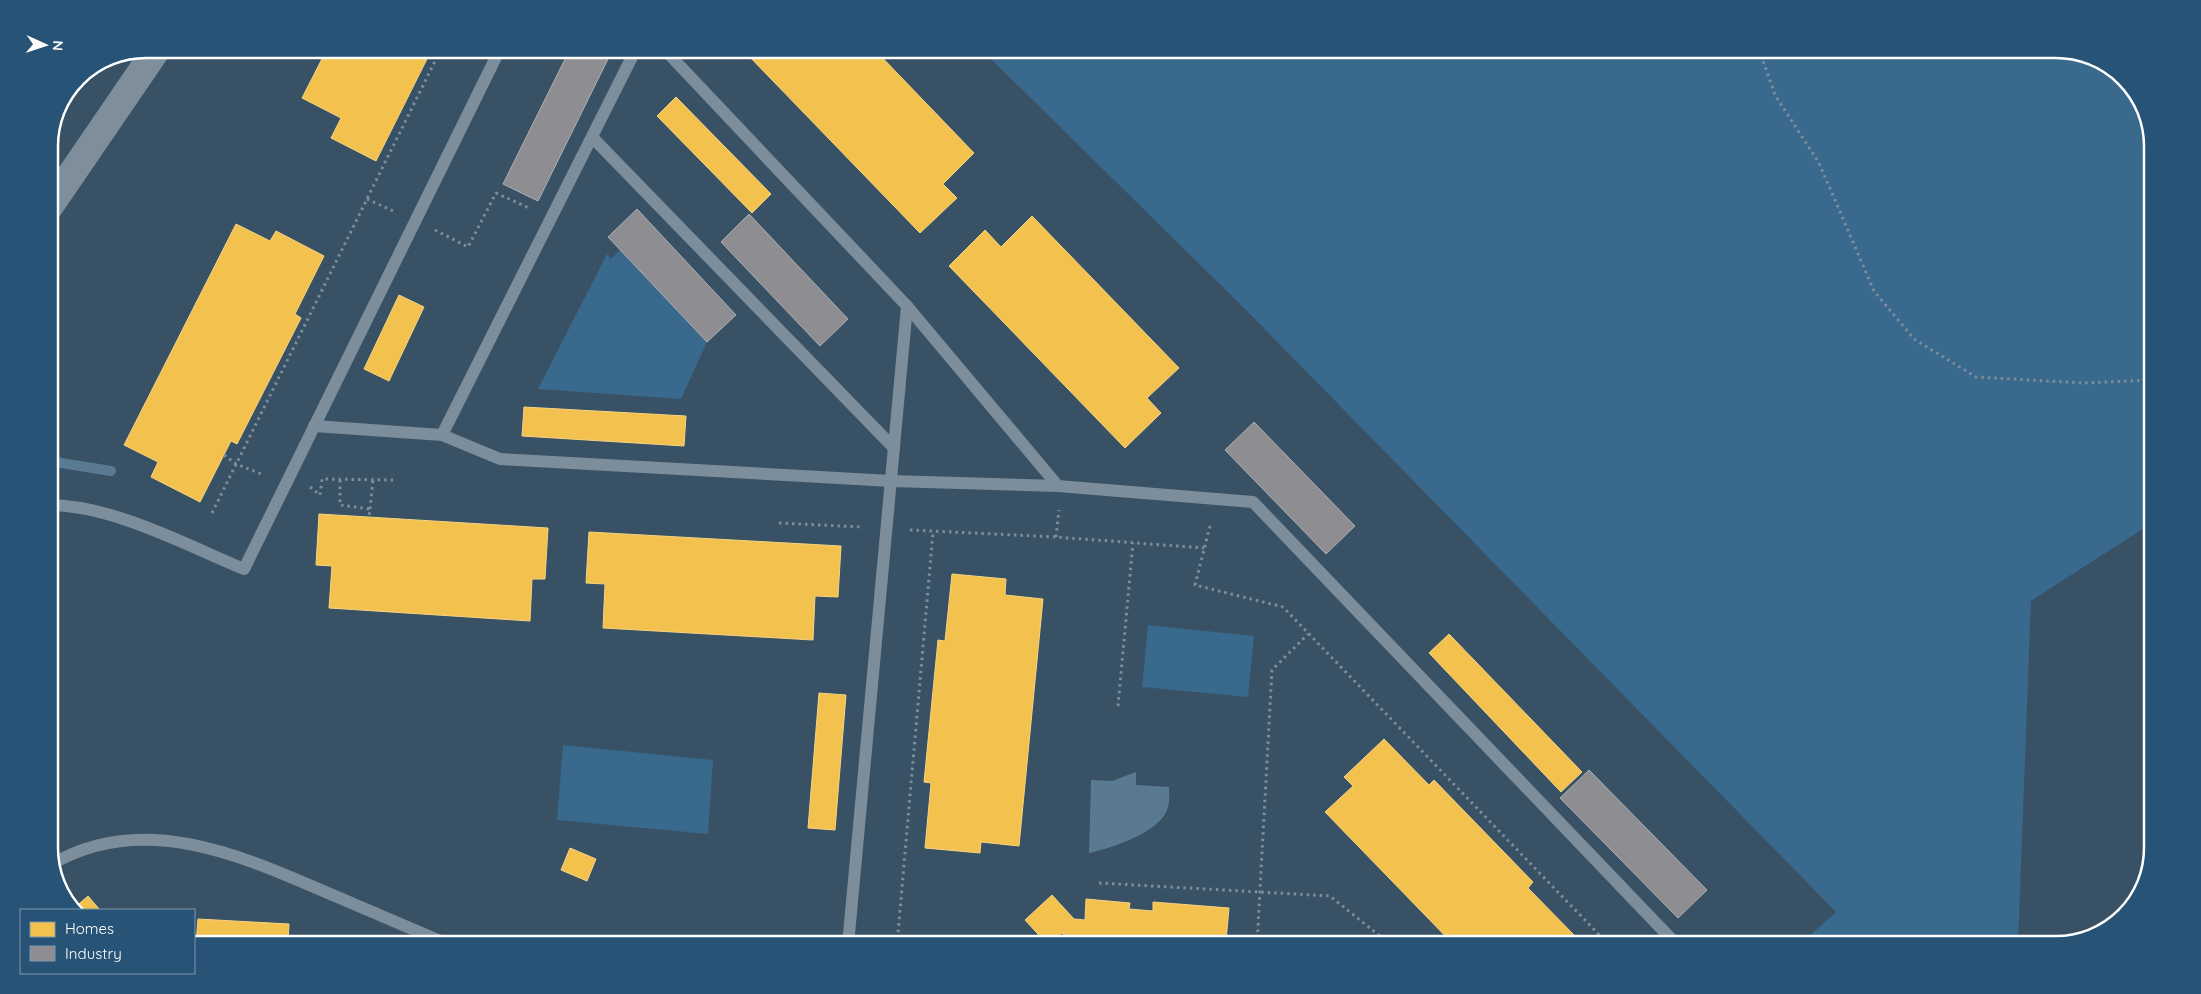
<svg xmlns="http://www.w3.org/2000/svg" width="2201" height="994" font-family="Quicksand,sans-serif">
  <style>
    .green { fill: #39698d }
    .water { fill: #5a7a92 }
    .homes { fill: #f2c14e; stroke: #f6d483 }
    .industry { fill: #8d8d92; stroke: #afafb3 }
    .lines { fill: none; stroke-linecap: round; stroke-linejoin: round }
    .stream { stroke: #5a7a92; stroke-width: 10 }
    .path { stroke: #7c8d9b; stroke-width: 3; stroke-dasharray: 2.5 4; stroke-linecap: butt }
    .lane { stroke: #7c8d9b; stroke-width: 12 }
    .highway { stroke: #7e8f9b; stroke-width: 28 }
    .rim { fill: none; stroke: #fff; stroke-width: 2.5 }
  </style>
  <rect width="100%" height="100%" fill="#385164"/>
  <g class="green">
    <polygon points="981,49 2056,49 2093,56 2136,91 2152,139 2152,523 2031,601 2018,945 1799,945 1836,912 1243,307"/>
    <polygon points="620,250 707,342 681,399 538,389 607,254 611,259"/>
    <polygon points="1148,625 1254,636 1248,697 1142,687"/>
    <polygon points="563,745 713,760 708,834 557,820"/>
  </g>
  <path class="water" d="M1136,772v13l33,2c0,6 1,14 -1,20 -6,25 -56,41 -79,46l2,-73 21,1z"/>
  <g class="homes">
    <polygon points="327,49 432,49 376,161 331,138 341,118 302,98"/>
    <polygon points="746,49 874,49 974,153 943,184 957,198 920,233 744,51"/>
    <polygon points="676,97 771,194 752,213 657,116"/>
    <polygon points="1032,216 1179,368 1147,398 1161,413 1125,448 949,266 985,230 1001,247"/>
    <polygon points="236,224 270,241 276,231 324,256 295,314 301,318 237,444 231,441 200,502 151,477 158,462 124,445"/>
    <polygon points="399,295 424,307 389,381 364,369"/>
    <polygon points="524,407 686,416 684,446 522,436"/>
    <polygon points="319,514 548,528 545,579 532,579 530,621 329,608 332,566 316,565"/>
    <polygon points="589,532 841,546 838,597 815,596 813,640 603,628 605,584 586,583"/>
    <polygon points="952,574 1006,579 1005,595 1043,599 1019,846 981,842 980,853 925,848 931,783 924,782 938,640 945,641"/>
    <polygon points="1449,634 1582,772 1561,792 1429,653"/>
    <polygon points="819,693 846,695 835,830 808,828"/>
    <polygon points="1384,739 1429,785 1434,780 1533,882 1528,888 1575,936 1566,945 1454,945 1325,812 1353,786 1344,777"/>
    <polygon points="570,848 596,859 587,881 561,870"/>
    <polygon points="1052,895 1074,919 1085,920 1086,899 1130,903 1129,909 1153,911 1153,902 1229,908 1226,941 1237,942 1236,945 1062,945 1063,932 1048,945 1025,920"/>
    <polygon points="88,896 100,910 73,909"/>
    <polygon points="198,919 289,924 288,945 196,945"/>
  </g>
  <g class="industry">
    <polygon points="570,49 597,49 610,55 538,201 503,184"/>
    <polygon points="637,209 736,315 707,342 608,237"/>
    <polygon points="749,214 848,319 820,346 721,242"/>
    <polygon points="1254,422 1355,526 1326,554 1225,450"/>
    <polygon points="1589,770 1707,890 1678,918 1560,798"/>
  </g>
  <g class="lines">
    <polyline class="stream" points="49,461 111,471"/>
    <g class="path">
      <polyline points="1759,49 1775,95 1819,163 1874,291 1914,339 1976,377 2084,383 2152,380"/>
      <polyline points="367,199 393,211"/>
      <polyline points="435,230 468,247 496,193 531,209"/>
      <polyline points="224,455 236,464 264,475"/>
      <polyline points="340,480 340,505 370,509 369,517"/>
      <polyline points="310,487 320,495 322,479 394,480"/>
      <polyline points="370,509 373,480"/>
      <polyline points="212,513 441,49"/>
      <polyline points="779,523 862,527"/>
      <polyline points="1210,526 1195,585 1283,607 1609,945"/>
      <polyline points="910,530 1056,537 1204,548"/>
      <polyline points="1056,537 1059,510"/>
      <polyline points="1118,706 1133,543"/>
      <polyline points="1099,883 1330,896 1391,945"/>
      <polyline points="897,945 933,532"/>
      <polyline points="1257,945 1272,670 1308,634"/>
      <polyline points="1419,945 1425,940 1430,945"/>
    </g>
    <g class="lane">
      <polyline points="664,49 907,306 1058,486"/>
      <polyline points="592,137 894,448"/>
      <polyline points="314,426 442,435 500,459 891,481 1058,486 1253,502 1677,945"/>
      <polyline points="442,435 636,49"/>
      <path d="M49,505c63,0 137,40 195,64l256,-520"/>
      <path d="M52,864c91,-53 188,-9 276,29 40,17 81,35 122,52"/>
      <polyline points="848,945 907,306"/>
    </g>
    <polyline class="highway" points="49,207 157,49"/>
  </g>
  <path d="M0 0H2201V994H0ZM146 58H2056A88 88 0 0 1 2144 146V848A88 88 0 0 1 2056 936H146A88 88 0 0 1 58 848V146A88 88 0 0 1 146 58Z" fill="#265376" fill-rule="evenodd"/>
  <path class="rim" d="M146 58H2056A88 88 0 0 1 2144 146V848A88 88 0 0 1 2056 936H146A88 88 0 0 1 58 848V146A88 88 0 0 1 146 58Z"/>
  <rect x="20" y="909" width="175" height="65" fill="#265376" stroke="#7d98ad"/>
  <rect x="30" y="922" width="25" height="15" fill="#f2c14e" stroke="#7d98ad"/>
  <text x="65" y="934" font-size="15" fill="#ffffff">Homes</text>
  <rect x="30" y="946" width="25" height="15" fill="#8d8d92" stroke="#7d98ad"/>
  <text x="65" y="959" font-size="15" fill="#ffffff">Industry</text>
  <g transform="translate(45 45) rotate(93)" stroke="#265376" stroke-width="4" paint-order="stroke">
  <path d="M0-4L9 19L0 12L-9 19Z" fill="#ffffff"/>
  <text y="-8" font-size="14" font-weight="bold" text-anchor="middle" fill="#ffffff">N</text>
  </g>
</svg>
